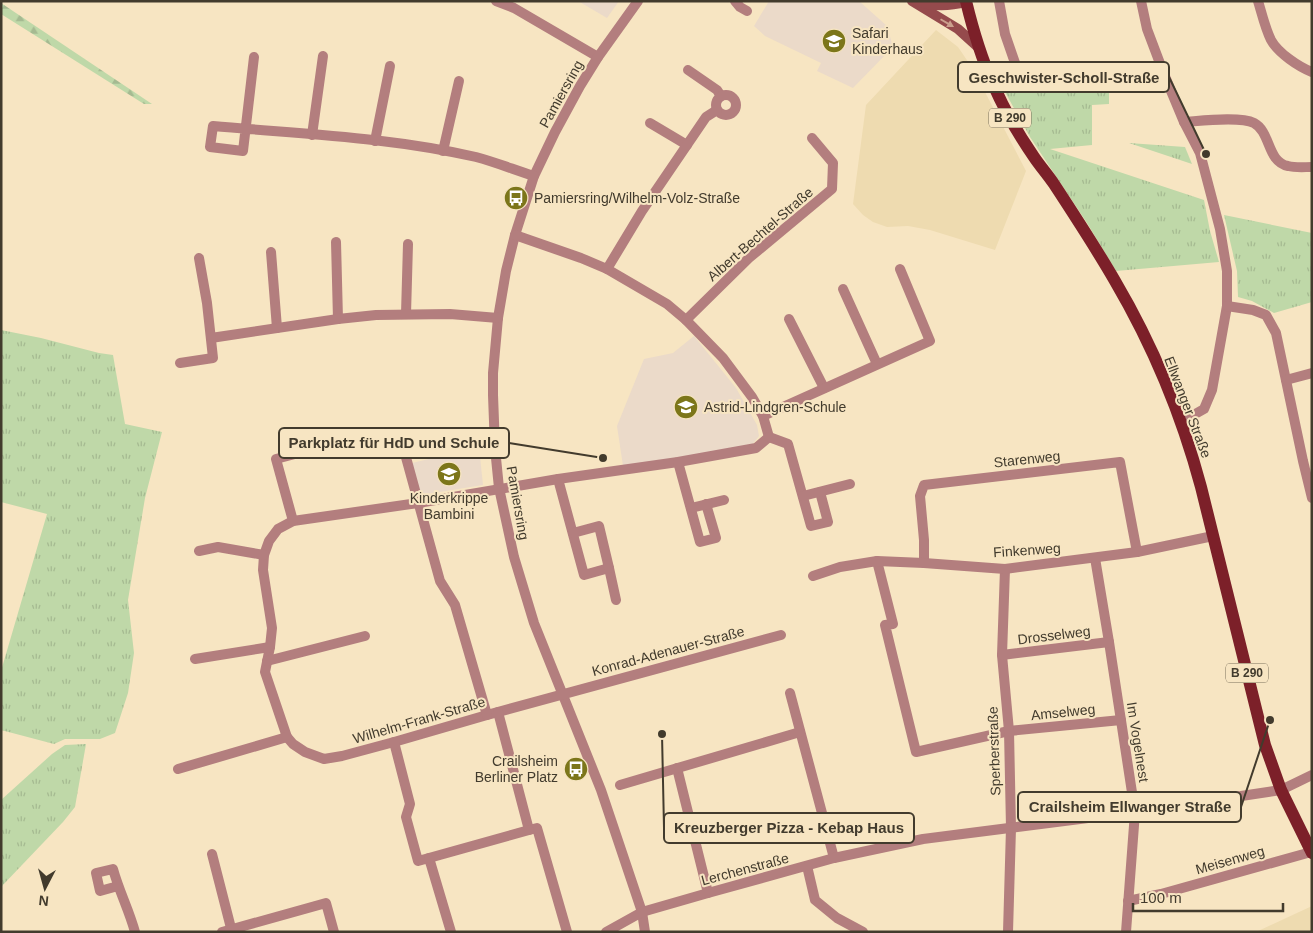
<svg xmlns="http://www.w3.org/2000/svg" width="1313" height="933" font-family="Arial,sans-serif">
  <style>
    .built { fill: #eedbb0 }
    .education { fill: #ebdac9 }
    .grass { fill: url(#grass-tufts) }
    .forest { fill: url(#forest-firs) }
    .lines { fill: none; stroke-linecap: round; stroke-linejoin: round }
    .minor { stroke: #b37e7e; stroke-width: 10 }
    .secondary { stroke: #954a4c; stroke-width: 10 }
    .primary { stroke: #7c2029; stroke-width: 12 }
    .oneway { fill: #cb9f8d }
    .labels { text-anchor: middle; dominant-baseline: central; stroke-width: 4; stroke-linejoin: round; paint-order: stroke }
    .shield { fill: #f7e5c2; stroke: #786e5a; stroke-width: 1 }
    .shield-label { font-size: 12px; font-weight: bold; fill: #423b2d }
    .poi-label { font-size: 14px; fill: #423b2d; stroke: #f7e5c2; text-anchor: start }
    .street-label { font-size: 14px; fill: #423b2d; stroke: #f7e5c2 }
    .leader { fill: none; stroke: #423b2d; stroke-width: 2 }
    .callout-dot { fill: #423b2d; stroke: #f7e5c2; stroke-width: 2 }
    .callout { fill: #f7e5c2; stroke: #423b2d; stroke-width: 2 }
    .callout-label { font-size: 15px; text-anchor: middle; font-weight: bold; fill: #423b2d }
  </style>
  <defs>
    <pattern id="grass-tufts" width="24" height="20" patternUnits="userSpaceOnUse" patternTransform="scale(1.25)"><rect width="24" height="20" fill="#bfd8a8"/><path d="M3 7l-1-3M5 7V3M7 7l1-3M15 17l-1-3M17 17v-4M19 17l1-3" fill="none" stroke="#a5ba91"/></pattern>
    <pattern id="forest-firs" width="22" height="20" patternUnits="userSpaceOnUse" patternTransform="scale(1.25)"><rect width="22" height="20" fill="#bfd8a8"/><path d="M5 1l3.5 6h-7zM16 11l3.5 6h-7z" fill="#a5ba91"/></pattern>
  </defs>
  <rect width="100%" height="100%" fill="#f7e5c2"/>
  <g class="built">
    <polygon points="936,30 958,47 973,69 1026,171 995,250 930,230 908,226 887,227 873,222 863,215 853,204 866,105"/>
    <polygon points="1312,906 1312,932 1256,932"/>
  </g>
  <g class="education">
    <polygon points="578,1 619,1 607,18"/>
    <polygon points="769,1 859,1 887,26 893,47 853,88 817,71 821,63 765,36 754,26"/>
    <polygon points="694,336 736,388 757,425 759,436 751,446 623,466 617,426 644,359 673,353"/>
    <polygon points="479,447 483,485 421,495 412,463"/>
  </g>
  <g class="grass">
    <polygon points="1109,87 1109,104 1092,105 1092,145 1050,149 1204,200 1210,231 1219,262 1116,271 1087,223 1030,137 1005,92"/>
    <polygon points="1129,143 1185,147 1192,164"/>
    <polygon points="1224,215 1312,233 1312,302 1274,313 1252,301 1238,297 1237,271"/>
    <polygon points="1,330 41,338 99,353 113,355 125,424 162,432 145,498 128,600 134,653 128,693 115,733 100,739 65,739 54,744 1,730 1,671 47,514 1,502"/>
    <polygon points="86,744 75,807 63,822 1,887 1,800 52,754 65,745"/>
  </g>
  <polygon class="forest" points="1,3 152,104 144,104 1,14"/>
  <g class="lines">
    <g class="minor">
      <polyline points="496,1 514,8 598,57"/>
      <polyline points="638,1 598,57 580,86 555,132 534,176 515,235 506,271 498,318 493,373 493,395 495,448 499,488 514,557 534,623 601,790 642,912 645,932"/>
      <polyline points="735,1 740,7 747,11"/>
      <polyline points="999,1 1005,34 1022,83"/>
      <polyline points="1141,1 1147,29 1164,74 1184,122 1200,153 1220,229 1227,271 1227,306 1212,390 1204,409 1181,422"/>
      <path d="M1258,1c4,13 7,27 13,39 7,13 28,27 41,32"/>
      <path d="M254,57l-11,94 -33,-4 3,-21c88,8 177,11 263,31 19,5 39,13 58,19"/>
      <polyline points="688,70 717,90 721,96"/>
      <circle cx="726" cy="105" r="10"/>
      <path d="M1184,122c16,-1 56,-6 70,1 17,9 13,39 34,43 8,2 16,1 24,1"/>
      <polyline points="650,123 687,145"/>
      <polyline points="312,135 323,56"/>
      <polyline points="375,141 390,66"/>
      <polyline points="443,151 459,81"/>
      <polyline points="515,235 581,258 607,269 667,304 686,320 723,358 752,397 763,416 769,437 756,448 678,462 558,479 418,503 293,521 278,529 269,541 264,555 263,570 272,628 270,647 265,672 287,737 293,744 305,752 324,759 342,756 394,742 487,715 781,635"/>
      <polyline points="336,242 338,319"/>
      <polyline points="271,252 277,328"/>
      <polyline points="607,269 642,211 706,117 717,110"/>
      <polyline points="843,289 877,364"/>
      <polyline points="1227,306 1253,310 1266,315 1276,333 1303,461 1312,498"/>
      <polyline points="406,314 408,244"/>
      <polyline points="789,319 824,388"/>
      <polyline points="686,320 749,258 832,189 833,163 812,138"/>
      <polyline points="211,338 338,319 376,315 450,314 498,318"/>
      <polyline points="180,363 213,358 207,303 199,258"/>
      <polyline points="1286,380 1312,373"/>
      <polyline points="763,416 930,341 900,269"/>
      <polyline points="769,437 788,444 811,526 828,522 820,492"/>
      <polyline points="678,462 700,542 716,538 706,504"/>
      <polyline points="558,479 584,575 609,568 616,600"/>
      <polyline points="803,496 850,484"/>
      <polyline points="691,508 724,500"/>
      <polyline points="293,521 276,459 306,451 336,448 399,432 440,581 455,605 487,715"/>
      <polyline points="573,533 599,526 609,568"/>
      <polyline points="199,551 218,547 264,555"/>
      <polyline points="1095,558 1109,642 1135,812 1126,932"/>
      <polyline points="877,561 893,624 885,625 916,752 1009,731 1121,720"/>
      <polyline points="924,563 924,540 920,496 924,485 1120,462 1137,552"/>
      <polyline points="1005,569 1002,655 1009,731 1011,828 1008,932"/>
      <polyline points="813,576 840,567 877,561 924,563 1005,569 1137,552 1213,536"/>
      <polyline points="1002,655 1109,642"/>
      <polyline points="195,659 270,647"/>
      <polyline points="267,661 365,636"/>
      <polyline points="790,693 834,858"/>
      <polyline points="498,712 529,830 537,828 567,932"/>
      <polyline points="394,742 410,804 406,817 418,861 429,858 451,932"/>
      <polyline points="677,768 708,893"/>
      <polyline points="178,769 287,737"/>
      <polyline points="620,785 800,732"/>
      <polyline points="212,854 232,932"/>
      <polyline points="429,858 529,830"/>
      <polyline points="807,866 815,900 837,918 863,932"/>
      <path d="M118,886l-18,5 -4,-18 17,-4c6,22 16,41 22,63"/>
      <polyline points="1128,901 1161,894 1311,852"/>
      <polyline points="222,932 326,903 334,932"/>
      <polyline points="606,932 642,912 708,893 834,858 923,839 1135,812 1281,790 1312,775"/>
    </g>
    <g class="secondary">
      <polyline points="912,1 958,29 979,48"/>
      <path d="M917,1c16,6 33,5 49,1"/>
    </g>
    <path class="primary" d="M966,1c7,29 15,56 27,83 11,25 25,50 41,73 6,9 14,18 20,27 21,32 42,64 61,97 37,63 67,135 86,206l64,258 16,45 31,63"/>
  </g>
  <defs><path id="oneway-solid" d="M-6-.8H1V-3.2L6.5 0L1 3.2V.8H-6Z" transform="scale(1.25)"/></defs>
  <use class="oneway" href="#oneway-solid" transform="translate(947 23) rotate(30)"/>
  <defs>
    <g id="school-disc" transform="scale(1.25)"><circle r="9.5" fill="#7c761a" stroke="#f7e5c2"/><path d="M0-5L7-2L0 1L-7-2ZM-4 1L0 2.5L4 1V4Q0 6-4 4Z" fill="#fff"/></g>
    <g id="bus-disc" transform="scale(1.25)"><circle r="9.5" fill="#7c761a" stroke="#f7e5c2"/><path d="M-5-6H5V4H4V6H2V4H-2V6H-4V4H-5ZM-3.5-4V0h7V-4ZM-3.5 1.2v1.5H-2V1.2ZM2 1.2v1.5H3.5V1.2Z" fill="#fff"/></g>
  </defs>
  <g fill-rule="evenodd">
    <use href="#school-disc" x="834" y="41"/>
    <use href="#bus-disc" x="516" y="198"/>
    <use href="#school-disc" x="686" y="407"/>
    <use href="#school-disc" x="449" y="474"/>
    <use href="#bus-disc" x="576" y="769"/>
  </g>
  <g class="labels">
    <g class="shield">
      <rect x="989" y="108.5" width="42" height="19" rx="4"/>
      <rect x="1226" y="663.5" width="42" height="19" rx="4"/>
    </g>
    <g class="shield-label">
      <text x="1010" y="118">B 290</text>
      <text x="1247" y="673">B 290</text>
    </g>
    <g class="poi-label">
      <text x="852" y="33">Safari<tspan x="852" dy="16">Kinderhaus</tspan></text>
      <text x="534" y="198">Pamiersring/Wilhelm-Volz-Straße</text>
      <text x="704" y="407">Astrid-Lindgren-Schule</text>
      <text x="449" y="498" text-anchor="middle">Kinderkrippe<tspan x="449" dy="16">Bambini</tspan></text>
      <text x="558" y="761" text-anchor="end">Crailsheim<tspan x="558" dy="16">Berliner Platz</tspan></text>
    </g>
    <g class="street-label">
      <text transform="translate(561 94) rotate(-61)">Pamiersring</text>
      <text transform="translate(760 234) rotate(-41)">Albert-Bechtel-Straße</text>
      <text transform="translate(1188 407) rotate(69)">Ellwanger Straße</text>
      <text transform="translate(1027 459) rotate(-6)">Starenweg</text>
      <text transform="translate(518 503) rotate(80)">Pamiersring</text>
      <text transform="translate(1027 550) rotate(-4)">Finkenweg</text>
      <text transform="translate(1054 635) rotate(-7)">Drosselweg</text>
      <text transform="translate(668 651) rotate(-15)">Konrad-Adenauer-Straße</text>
      <text transform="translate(1063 712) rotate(-6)">Amselweg</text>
      <text transform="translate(419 720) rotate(-16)">Wilhelm-Frank-Straße</text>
      <text transform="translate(1138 742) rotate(81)">Im Vogelnest</text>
      <text transform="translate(994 751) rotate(-92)">Sperberstraße</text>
      <text transform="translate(1230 860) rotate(-16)">Meisenweg</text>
      <text transform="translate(745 869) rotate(-15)">Lerchenstraße</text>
    </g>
  </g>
  <path class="leader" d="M1206 154L1169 77M603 458L509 443M1270 720L1241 807M662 734L664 828"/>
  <g class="callout-dot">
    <circle cx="1206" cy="154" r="5"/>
    <circle cx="603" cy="458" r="5"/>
    <circle cx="1270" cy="720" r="5"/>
    <circle cx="662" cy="734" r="5"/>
  </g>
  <g class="callout">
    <rect x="958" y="62" width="211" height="30" rx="5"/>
    <rect x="279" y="428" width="230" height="30" rx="5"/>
    <rect x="1018" y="792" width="223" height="30" rx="5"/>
    <rect x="664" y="813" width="250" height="30" rx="5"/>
  </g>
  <g class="callout-label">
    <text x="1064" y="83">Geschwister-Scholl-Straße</text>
    <text x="394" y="448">Parkplatz für HdD und Schule</text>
    <text x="1130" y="812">Crailsheim Ellwanger Straße</text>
    <text x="789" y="833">Kreuzberger Pizza - Kebap Haus</text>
  </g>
  <rect width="1313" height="933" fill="none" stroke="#423b2d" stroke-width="5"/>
  <g transform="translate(45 888) rotate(186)" stroke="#f7e5c2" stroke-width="4" paint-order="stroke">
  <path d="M0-4L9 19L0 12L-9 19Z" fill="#423b2d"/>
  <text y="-8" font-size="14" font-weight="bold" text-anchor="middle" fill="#423b2d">N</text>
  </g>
  <path d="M1133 903v8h150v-8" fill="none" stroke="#423b2d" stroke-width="2.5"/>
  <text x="1140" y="903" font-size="15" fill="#423b2d" stroke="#f7e5c2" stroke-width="4" paint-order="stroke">100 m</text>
</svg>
